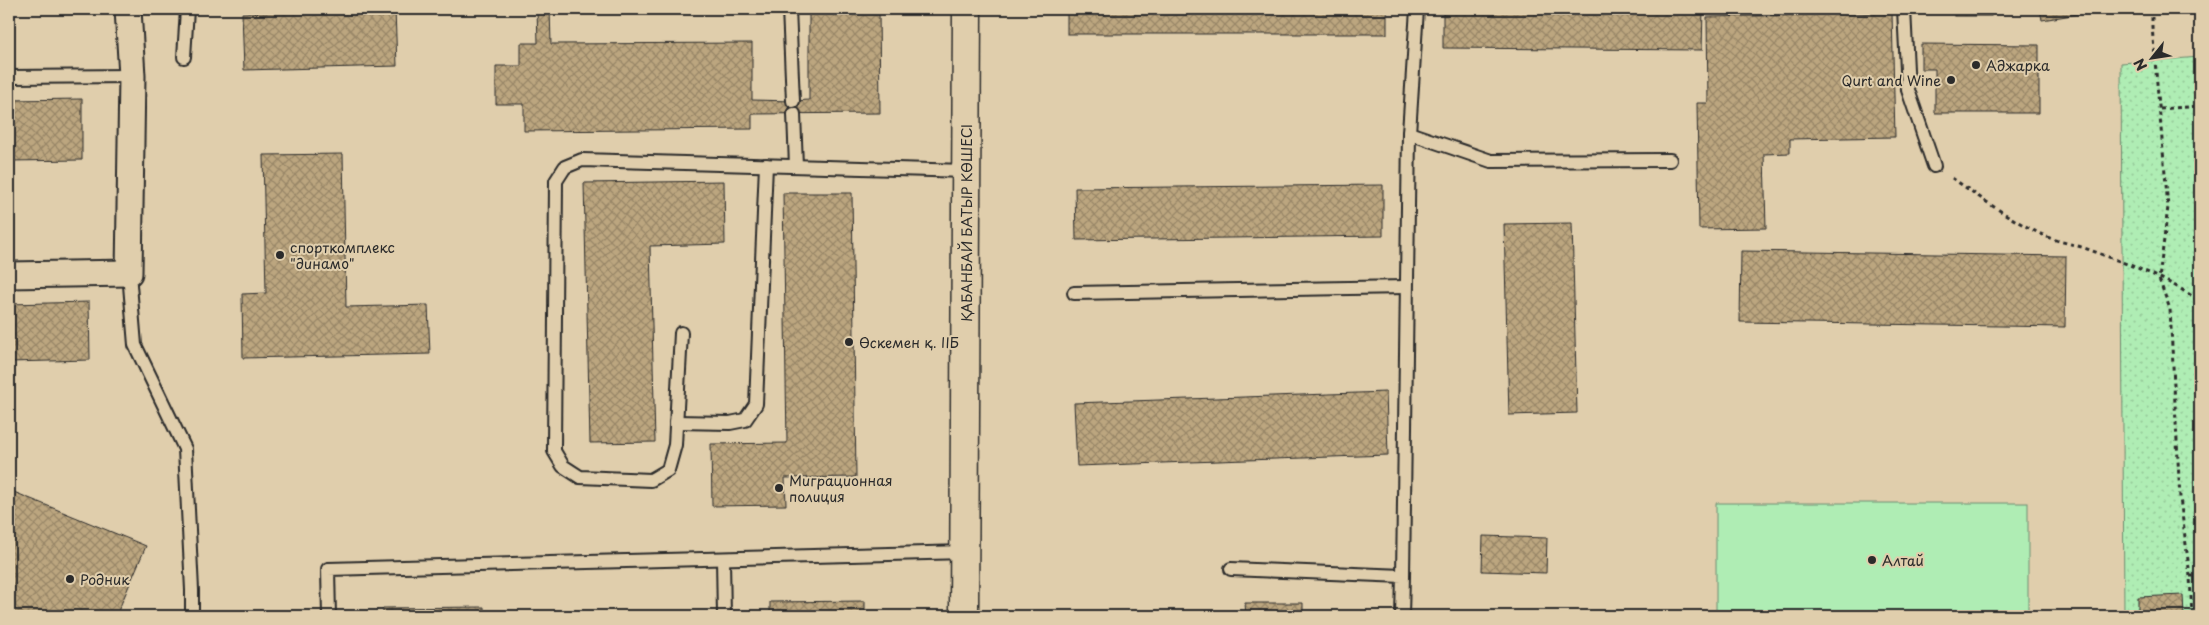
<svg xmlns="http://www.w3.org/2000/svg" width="2209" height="625" font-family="'Playpen Sans',sans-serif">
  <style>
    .park { fill: url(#park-dots); stroke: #6d8c70 }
    .pitch { fill: #afedb4; stroke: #6d8c70 }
    .building { fill: url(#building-cross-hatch); stroke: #2b2b2b }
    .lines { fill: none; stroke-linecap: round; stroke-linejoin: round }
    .lane-casing { stroke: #2b2b2b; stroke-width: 16 }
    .street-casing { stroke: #2b2b2b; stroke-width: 29 }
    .secondary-casing { stroke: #2b2b2b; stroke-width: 31 }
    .path { stroke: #2b2b2b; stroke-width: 3; stroke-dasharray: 4 4; stroke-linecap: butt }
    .lane { stroke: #e0ceac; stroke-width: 12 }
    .street { stroke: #e0ceac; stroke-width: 25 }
    .secondary { stroke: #e0ceac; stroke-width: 28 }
    .poi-dot { fill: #2b2b2b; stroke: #e0ceac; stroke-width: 2 }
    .labels { text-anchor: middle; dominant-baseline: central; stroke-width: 4; stroke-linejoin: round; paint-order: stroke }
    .poi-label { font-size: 14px; fill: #2b2b2b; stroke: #e0ceac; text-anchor: start }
    .street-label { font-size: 14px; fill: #2b2b2b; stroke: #e0ceac }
  </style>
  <defs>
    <pattern id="park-dots" width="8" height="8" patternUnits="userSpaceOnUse" patternTransform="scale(1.25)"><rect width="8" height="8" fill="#afedb4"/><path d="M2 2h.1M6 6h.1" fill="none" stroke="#97cb9b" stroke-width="1.8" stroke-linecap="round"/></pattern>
    <pattern id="building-cross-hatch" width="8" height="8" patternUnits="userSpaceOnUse" patternTransform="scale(1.25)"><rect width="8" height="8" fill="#bca67f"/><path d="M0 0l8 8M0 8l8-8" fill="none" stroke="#998768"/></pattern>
  </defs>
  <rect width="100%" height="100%" fill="#e0ceac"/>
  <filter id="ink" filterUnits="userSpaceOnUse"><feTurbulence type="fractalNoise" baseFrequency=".02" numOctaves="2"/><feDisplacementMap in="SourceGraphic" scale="10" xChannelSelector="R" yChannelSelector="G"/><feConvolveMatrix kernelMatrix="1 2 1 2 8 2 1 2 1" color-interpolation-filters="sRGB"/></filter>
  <g filter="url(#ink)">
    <polygon class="park" points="2200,57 2200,616 2124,616 2121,63"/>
    <rect class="pitch" x="1716" y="503" width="312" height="113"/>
    <g class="building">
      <polygon points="395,9 397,66 244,70 242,13"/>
      <polygon points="507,9 595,9 550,9 551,44 752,43 752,100 793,101 809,100 809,9 879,9 880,113 752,114 752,129 524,131 524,104 496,104 496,66 521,66 521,43 538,43 537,10"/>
      <rect x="1067" y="9" width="320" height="25"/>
      <polygon points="1443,9 1703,9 1702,50 1443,48"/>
      <rect x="1954" y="9" width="37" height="7"/>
      <polygon points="2040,9 2108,9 2042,20"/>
      <polygon points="1892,13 1895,137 1790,139 1790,153 1764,154 1766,228 1699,229 1697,103 1708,103 1707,17"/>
      <polygon points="1921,44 2039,45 2039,113 1935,113 1935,69 1921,69"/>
      <polygon points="82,99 82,160 9,161 9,100"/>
      <polygon points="343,154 346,307 428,305 430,354 243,358 242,294 266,293 263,155"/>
      <polygon points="724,181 725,244 650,246 655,442 590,443 584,183"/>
      <polygon points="1383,185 1383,236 1076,240 1075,188"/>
      <polygon points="783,193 852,193 856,477 785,478 786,505 712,506 711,444 787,443"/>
      <polygon points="1572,223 1577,413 1509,415 1504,224"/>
      <polygon points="1741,251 2066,256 2065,327 1740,322"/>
      <polygon points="89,302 90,360 9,362 9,304"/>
      <polygon points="1386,392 1388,455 1077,466 1074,403"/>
      <polygon points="9,490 146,546 116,616 9,616"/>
      <polygon points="1483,536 1547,538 1546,573 1482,571"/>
      <polygon points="2183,595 2184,616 2138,616 2138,597"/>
      <polygon points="865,601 865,616 770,616 770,602"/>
      <polygon points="1245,603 1303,603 1303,616 1246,616"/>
      <polygon points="484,607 484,616 383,616 383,608"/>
    </g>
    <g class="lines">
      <g class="lane-casing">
        <g id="lane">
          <polyline points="789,9 793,101"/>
          <polyline points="1904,9 1908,90 1934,166"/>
          <polyline points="184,57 187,9"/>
          <polyline points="9,77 132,76"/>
          <polyline points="794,114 796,166"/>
          <polyline points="1409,133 1491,161 1670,160"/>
          <polyline points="129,273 135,345 185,449 192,590 192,616"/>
          <polyline points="1074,293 1406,287"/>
          <polyline points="681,333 675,445 668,470 651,480 580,477 563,466 554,451 556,181 565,167 582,160 966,171"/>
          <polyline points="676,422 730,423 745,420 756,404 766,165"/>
          <polyline points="723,559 724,616"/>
          <polyline points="1231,569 1403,576 1402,616"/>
          <polyline points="1403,576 1409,133 1417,9"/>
          <polyline points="329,616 328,569 965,552"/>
        </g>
      </g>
      <g class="street-casing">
        <polyline id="street" points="9,275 129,273 132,76 128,9"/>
      </g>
      <g class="secondary-casing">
        <polyline id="secondary" points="964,616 967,9"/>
      </g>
      <g class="path">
        <polyline points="2152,9 2152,27 2168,207 2159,279 2170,309 2180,498 2190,576"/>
        <polyline points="2160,109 2200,106"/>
        <path d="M1952,178c29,20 59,42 91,57 14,7 32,9 47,15 37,14 79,28 110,52"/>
        <polyline points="2192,616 2190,576 2200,576"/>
      </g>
      <use href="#lane" class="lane"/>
      <use href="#street" class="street"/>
      <use href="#secondary" class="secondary"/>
    </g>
  </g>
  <g class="poi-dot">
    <circle cx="1976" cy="65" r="5"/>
    <circle cx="1951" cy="80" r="5"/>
    <circle cx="280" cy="255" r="5"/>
    <circle cx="849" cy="342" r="5"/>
    <circle cx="779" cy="488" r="5"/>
    <circle cx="1872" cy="560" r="5"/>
    <circle cx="70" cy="579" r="5"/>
  </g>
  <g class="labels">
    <g class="poi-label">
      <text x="1986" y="65">Аджарка</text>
      <text x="1941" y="80" text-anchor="end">Qurt and Wine</text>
      <text x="290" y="247">спорткомплекс<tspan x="290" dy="16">"динамо"</tspan></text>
      <text x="859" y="342">Өскемен қ. ІІБ</text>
      <text x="789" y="480">Миграционная<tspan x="789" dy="16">полиция</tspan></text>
      <text x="1882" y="560">Алтай</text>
      <text x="80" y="579">Родник</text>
    </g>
    <g class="street-label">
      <text transform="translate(966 223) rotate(-90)">ҚАБАНБАЙ БАТЫР КӨШЕСІ</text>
    </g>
  </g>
  <rect width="2209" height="625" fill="none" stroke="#e0ceac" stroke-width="30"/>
  <rect x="15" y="15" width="2179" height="595" fill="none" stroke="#2b2b2b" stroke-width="2" filter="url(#ink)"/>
  <g transform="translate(2152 58) rotate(240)" stroke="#e0ceac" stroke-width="4" paint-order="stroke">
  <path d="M0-4L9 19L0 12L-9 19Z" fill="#2b2b2b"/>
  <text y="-8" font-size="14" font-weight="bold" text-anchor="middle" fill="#2b2b2b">N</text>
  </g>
</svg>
